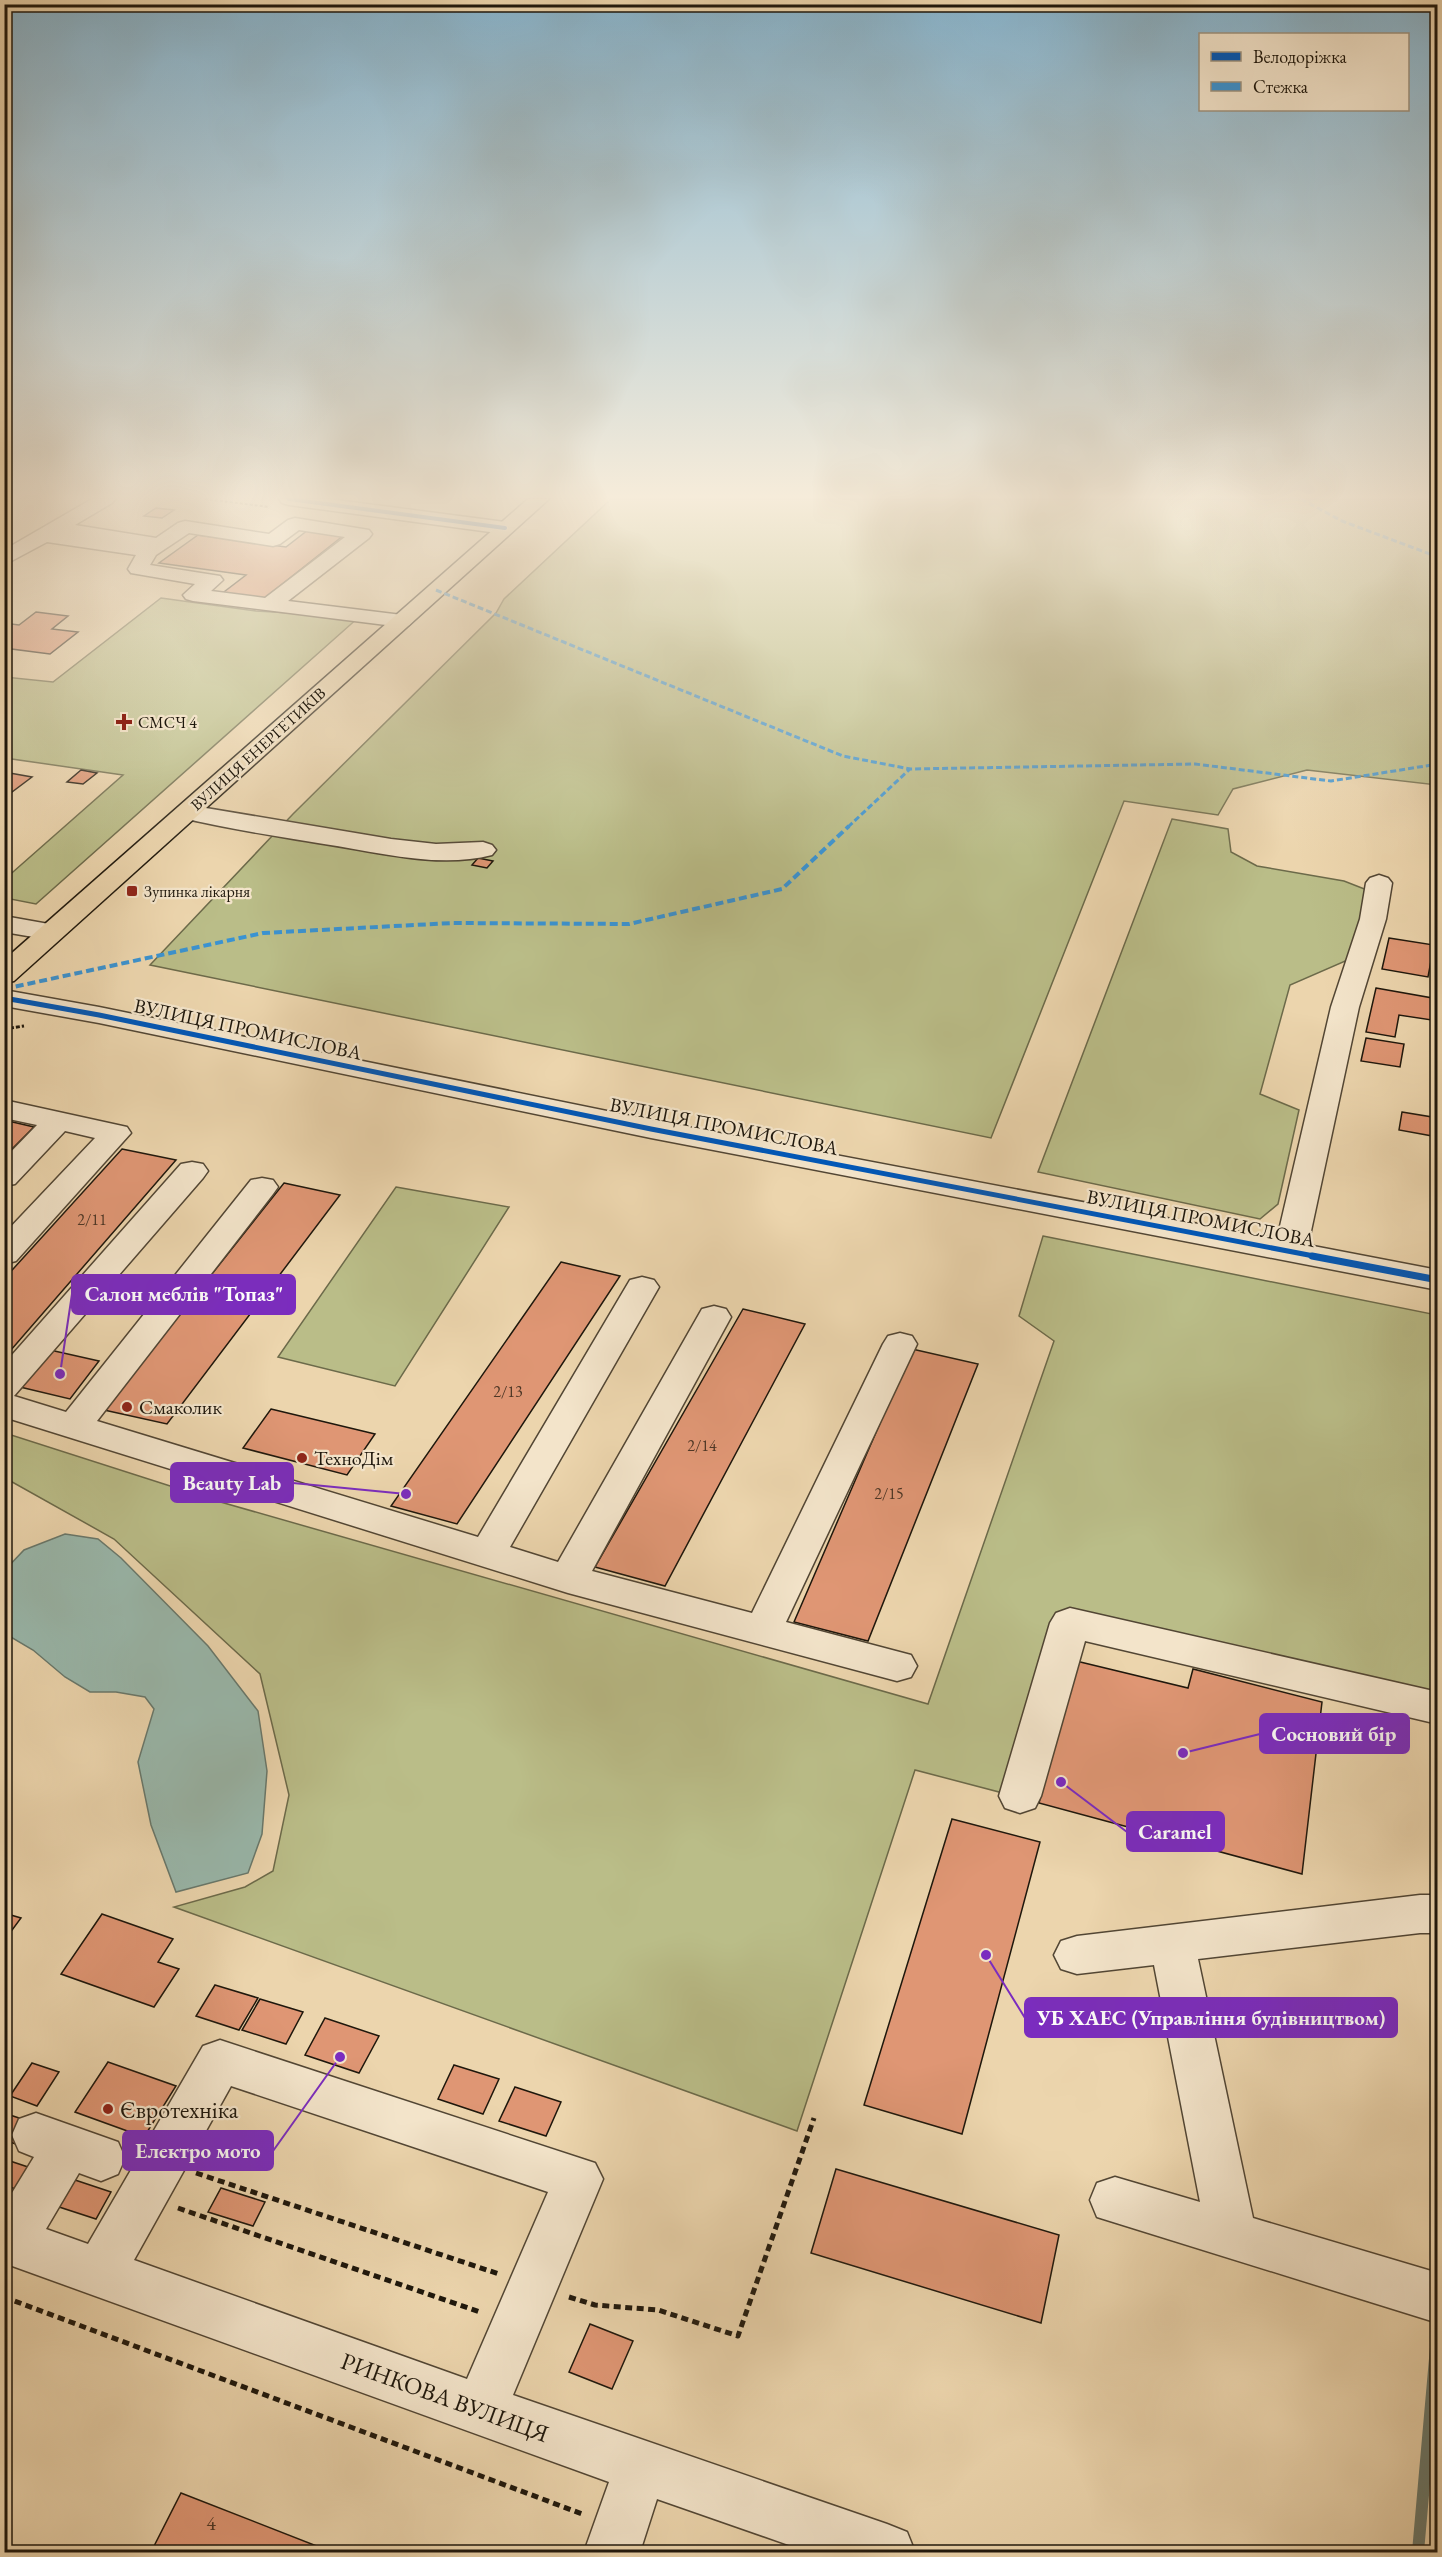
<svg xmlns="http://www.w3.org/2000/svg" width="1442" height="2557" font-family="'EB Garamond',serif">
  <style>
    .green { fill: #babd88; stroke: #6c6a4a; stroke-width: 1.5 }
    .water { fill: #99b8ac; stroke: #68786c; stroke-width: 1.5 }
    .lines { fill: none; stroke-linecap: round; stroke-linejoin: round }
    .stream { stroke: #68786c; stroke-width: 12 }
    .building { fill: #df9674; stroke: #1e170c; stroke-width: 1.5 }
    .minor-casing { stroke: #524634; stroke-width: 3 }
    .major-casing { stroke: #1e170c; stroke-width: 3 }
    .path-far2 { stroke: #1e170c; stroke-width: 2; stroke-dasharray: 3 2; stroke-linecap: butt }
    .path-far1 { stroke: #1e170c; stroke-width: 3; stroke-dasharray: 4 2; stroke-linecap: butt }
    .path { stroke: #1e170c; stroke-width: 5; stroke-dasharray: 7 4.5; stroke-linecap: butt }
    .minor { fill: #f3e4ca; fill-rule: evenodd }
    .major { fill: #ecd5ad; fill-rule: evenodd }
    .quiet-far1 { stroke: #3a93d2; stroke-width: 3; stroke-dasharray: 6 3; stroke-linecap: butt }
    .quiet { stroke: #3a93d2; stroke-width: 4; stroke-dasharray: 8 4; stroke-linecap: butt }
    .cycleway-far2-casing { stroke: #f3e4ca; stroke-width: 6 }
    .cycleway-far1-casing { stroke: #f3e4ca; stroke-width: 8 }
    .cycleway-casing { stroke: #f3e4ca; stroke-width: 10 }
    .cycleway-far2 { stroke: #0057b8; stroke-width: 4 }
    .cycleway-far1 { stroke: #0057b8; stroke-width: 5 }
    .cycleway { stroke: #0057b8; stroke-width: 7 }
    .poi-dot { fill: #8f2418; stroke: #f3e4ca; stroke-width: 2 }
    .labels { text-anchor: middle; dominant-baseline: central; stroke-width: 4.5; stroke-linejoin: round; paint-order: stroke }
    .far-poi-label { font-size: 16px; fill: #1e170c; stroke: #f3e4ca; text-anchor: start }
    .far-street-label { font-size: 16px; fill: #1e170c; stroke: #f3e4ca }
    .number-label { font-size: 16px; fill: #4e3726 }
    .street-label { font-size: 20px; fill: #1e170c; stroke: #f3e4ca }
    .poi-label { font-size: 20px; fill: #1e170c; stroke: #f3e4ca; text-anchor: start }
    .near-number-label { font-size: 20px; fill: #4e3726 }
    .near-poi-label { font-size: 24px; fill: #1e170c; stroke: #f3e4ca; text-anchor: start }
    .near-street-label { font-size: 24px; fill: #1e170c; stroke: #f3e4ca }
    .leader { fill: none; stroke: #7b2cbf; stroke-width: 2 }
    .callout-dot { fill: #7b2cbf; stroke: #f3e4ca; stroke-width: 2 }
    .callout { fill: #7b2cbf; stroke: #7b2cbf; stroke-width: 2 }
    .callout-label { font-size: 21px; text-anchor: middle; font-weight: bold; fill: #fff }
  </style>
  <rect width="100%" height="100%" fill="#ecd5ad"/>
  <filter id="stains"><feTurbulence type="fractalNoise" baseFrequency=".00333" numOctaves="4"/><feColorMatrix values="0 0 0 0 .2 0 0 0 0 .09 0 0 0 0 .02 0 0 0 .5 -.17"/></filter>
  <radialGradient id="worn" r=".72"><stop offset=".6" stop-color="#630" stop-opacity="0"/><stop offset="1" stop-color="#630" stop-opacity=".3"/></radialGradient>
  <g class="green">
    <polygon points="611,499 1437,499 1437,785 1307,770 1233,789 1218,815 1124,801 991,1138 150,965 293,814 496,613 504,599"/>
    <polygon points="161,598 256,611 359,617 36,904 5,898 5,879 123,775 5,758 5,677 53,682"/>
    <polygon points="1172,819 1228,829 1231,852 1257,866 1344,881 1367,890 1350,959 1290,985 1260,1094 1299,1110 1278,1204 1260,1219 1038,1172"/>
    <polygon points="396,1187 509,1207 395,1386 278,1357"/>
    <polygon points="1043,1236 1437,1315 1437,1694 1090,1626 1003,1793 915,1770 797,2131 174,1907 245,1887 273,1871 289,1795 260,1674 114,1539 5,1478 5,1433 217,1501 928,1704 1054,1341 1019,1316"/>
  </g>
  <polygon class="water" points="65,1534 98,1539 121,1558 208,1646 258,1711 267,1771 262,1834 248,1873 176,1892 151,1825 138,1762 154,1709 145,1697 116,1692 90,1692 65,1677 33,1650 9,1636 5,1630 5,1570 24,1550"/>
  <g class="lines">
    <polyline class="stream" points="1418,2552 1437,2336"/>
  </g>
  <g class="building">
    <polygon points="156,508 174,510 162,518 144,516"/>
    <polygon points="308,530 344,535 261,601 220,595 246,575 159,563 198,535 286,547"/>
    <polygon points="36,612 68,616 52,629 78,632 50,654 4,648 4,623 19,625"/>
    <polygon points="81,770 97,773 83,784 67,782"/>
    <polygon points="4,772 32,777 4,798"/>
    <polygon points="478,858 493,861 487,868 472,865"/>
    <polygon points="1389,938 1434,945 1428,977 1382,969"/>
    <polygon points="1376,988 1438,999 1438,1021 1399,1015 1395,1037 1366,1032"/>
    <polygon points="1366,1038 1404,1044 1400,1067 1361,1061"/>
    <polygon points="1402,1112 1438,1118 1438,1137 1399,1130"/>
    <polygon points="4,1120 34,1127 4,1157"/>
    <polygon points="122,1149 176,1160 4,1358 4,1279"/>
    <polygon points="284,1183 340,1195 167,1424 104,1410"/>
    <polygon points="561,1262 620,1276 457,1524 391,1506"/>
    <polygon points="743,1309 805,1324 665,1586 595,1567"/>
    <polygon points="912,1349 978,1364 868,1641 794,1622"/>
    <polygon points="50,1350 99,1361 70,1399 20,1387"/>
    <polygon points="271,1409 375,1434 347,1475 243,1448"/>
    <polygon points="1072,1660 1188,1688 1193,1669 1322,1702 1302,1874 1039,1803"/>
    <polygon points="952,1819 1040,1842 962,2134 864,2105"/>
    <polygon points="4,1913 21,1918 4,1941"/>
    <polygon points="102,1914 173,1939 158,1962 179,1969 154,2007 61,1974"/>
    <polygon points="215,1985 258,1998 239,2030 196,2016"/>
    <polygon points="260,1999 303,2012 286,2044 242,2030"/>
    <polygon points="325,2018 379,2036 359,2073 305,2055"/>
    <polygon points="108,2062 176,2086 144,2137 75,2112"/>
    <polygon points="32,2063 59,2072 37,2106 10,2096"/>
    <polygon points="454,2065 499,2079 483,2114 438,2099"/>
    <polygon points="515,2087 561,2102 546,2136 499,2121"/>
    <polygon points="4,2113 31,2122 16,2144 4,2140"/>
    <polygon points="4,2159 40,2171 27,2193 4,2185"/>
    <polygon points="836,2169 1059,2235 1041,2323 811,2253"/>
    <polygon points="66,2177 111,2192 96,2219 50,2204"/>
    <polygon points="221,2188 265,2202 253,2226 208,2212"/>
    <polygon points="590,2324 633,2341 612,2389 569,2372"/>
    <polygon points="181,2493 332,2552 151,2552"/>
  </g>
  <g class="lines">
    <g class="minor-casing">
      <g id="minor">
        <path d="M92,499h23l-3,4 -37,22 81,13 22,-15 7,-2 84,13 19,-14 7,-2 74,12 3,4 -3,4 -81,63 114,14 7,2 4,4 -4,4 -7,2 -209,-26 -7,-2 -3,-4 12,-11 -64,-11 -3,-4 8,-14 -89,-13 -43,23v-15zM299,530l46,7 -80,61 -54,-7 12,-11 -3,-4 -70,-11 6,-10 33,-22 84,13 7,-2z"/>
        <polygon points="279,499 329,499 505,522 512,524 515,528 512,532 505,534 289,505 282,503"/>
        <path d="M188,805l203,34 45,5 47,-2 9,3 4,5 -4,5c-53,14 -115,-3 -168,-11 -48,-8 -97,-15 -145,-27l-3,-5 3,-5z"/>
        <polygon points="1379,875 1388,878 1392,883 1386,919 1359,1007 1308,1245 1438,1270 1438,1290 651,1138 99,1023 4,1006 4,990 99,1007 651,1120 1277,1239 1331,1007 1360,919 1366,883 1370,878"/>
        <polygon points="4,916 60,926 64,932 60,938 51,940 4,932"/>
        <polygon points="4,1100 127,1127 131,1133 16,1261 4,1264 4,1234 95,1138 65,1131 15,1184 4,1186 4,1159 37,1125 4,1118"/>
        <polygon points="192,1162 203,1164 208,1171 203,1178 14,1396 66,1412 251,1180 262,1178 273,1180 278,1187 273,1194 97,1421 478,1537 630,1280 642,1277 654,1280 659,1287 510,1547 558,1562 702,1309 714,1306 726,1309 731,1317 592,1571 752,1613 883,1344 888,1336 900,1333 912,1336 917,1344 786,1622 911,1655 917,1666 911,1677 897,1681 568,1593 4,1417 4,1364 181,1164"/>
        <polygon points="1070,1608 1438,1692 1438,1724 1085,1641 1041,1796 1035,1808 1020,1813 1005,1808 999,1796 1050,1623 1056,1613"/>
        <polygon points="1420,1895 1438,1895 1438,1933 1420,1933 1198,1959 1253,2218 1438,2273 1438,2323 1097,2217 1090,2200 1097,2183 1115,2177 1200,2202 1154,1965 1077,1974 1061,1969 1054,1955 1061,1941 1077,1936"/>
        <path d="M220,2040l375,123 8,16 -90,216 374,129 20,8 8,20h-106l-152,-53 -17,53h-56l25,-70 -605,-219v-57l30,-49 -15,-6 -7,-16 7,-16 17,-6 82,29 7,16 -7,16 -17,7 -22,-8 -33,56 42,15 115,-198zM231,2086l317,106 -81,187 -333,-119z"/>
      </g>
    </g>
    <g class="major-casing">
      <polygon id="major" points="528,499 549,499 14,981 4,983 4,960"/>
    </g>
    <polyline class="path-far2" points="205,499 269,507"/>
    <polyline class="path-far1" points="4,1029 24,1026"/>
    <g class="path">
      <polyline points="196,2173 499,2274"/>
      <polyline points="178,2208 480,2312"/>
      <polyline points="4,2297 585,2515"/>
      <polyline points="569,2297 595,2305 658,2310 738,2336 814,2118"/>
    </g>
    <use href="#minor" class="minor"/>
    <use href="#major" class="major"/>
    <g class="quiet-far1">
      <polyline points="1301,499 1342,521 1438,557"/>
      <polyline points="436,590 843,756 910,769"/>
      <polyline points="848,827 910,769 1195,764 1331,781 1438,764"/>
    </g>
    <polyline class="quiet" points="4,989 263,933 453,923 629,924 782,889 849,826"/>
    <g class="cycleway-far2-casing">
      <polyline id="cycleway-far2" points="289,499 505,528"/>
    </g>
    <g class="cycleway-far1-casing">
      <polyline id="cycleway-far1" points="4,998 99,1015 651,1129 1319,1257"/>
    </g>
    <g class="cycleway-casing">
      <polyline id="cycleway" points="1312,1256 1438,1280"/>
    </g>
    <use href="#cycleway-far2" class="cycleway-far2"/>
    <use href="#cycleway-far1" class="cycleway-far1"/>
    <use href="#cycleway" class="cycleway"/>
  </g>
  <linearGradient id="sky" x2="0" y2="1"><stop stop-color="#88b6d0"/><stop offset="0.58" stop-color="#f6ecda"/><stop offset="1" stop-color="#f6ecda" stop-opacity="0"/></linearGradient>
  <rect width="1442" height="857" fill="url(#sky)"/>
  <g class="poi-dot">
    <path d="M121 713h6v6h6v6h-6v6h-6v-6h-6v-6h6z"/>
    <rect x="126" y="885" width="12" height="12" rx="3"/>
    <circle cx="127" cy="1407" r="6"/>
    <circle cx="302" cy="1458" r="6"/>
    <circle cx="108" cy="2109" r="6"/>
  </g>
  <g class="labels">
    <g class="far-poi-label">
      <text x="138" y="722">СМСЧ 4</text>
      <text x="144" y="891">Зупинка лікарня</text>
    </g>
    <g class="far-street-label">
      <text transform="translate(258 749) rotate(-42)">ВУЛИЦЯ ЕНЕРГЕТИКІВ</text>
    </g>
    <g class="number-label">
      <text x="92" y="1219">2/11</text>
      <text x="508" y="1391">2/13</text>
      <text x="702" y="1445">2/14</text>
      <text x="889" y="1493">2/15</text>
    </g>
    <g class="street-label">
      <text transform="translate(248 1029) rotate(12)">ВУЛИЦЯ ПРОМИСЛОВА</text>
      <text transform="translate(724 1126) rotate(11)">ВУЛИЦЯ ПРОМИСЛОВА</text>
      <text transform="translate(1201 1218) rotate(11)">ВУЛИЦЯ ПРОМИСЛОВА</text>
    </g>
    <g class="poi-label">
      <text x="139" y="1407">Смаколик</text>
      <text x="314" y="1458">ТехноДім</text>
    </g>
    <g class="near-number-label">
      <text x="211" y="2523">4</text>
    </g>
    <g class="near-poi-label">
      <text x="120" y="2109">Євротехніка</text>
    </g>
    <g class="near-street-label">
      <text transform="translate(445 2397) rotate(20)">РИНКОВА ВУЛИЦЯ</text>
    </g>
  </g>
  <path class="leader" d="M60 1374L72 1294M406 1494L293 1483M1183 1753L1260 1734M1061 1782L1127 1832M986 1955L1025 2018M340 2057L273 2151"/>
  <g class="callout-dot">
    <circle cx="60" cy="1374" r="6"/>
    <circle cx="406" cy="1494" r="6"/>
    <circle cx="1183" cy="1753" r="6"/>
    <circle cx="1061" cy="1782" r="6"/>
    <circle cx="986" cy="1955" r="6"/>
    <circle cx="340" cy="2057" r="6"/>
  </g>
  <g class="callout">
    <rect x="72" y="1275" width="223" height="39" rx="6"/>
    <rect x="171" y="1463" width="122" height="39" rx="6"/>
    <rect x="1260" y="1714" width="149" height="39" rx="6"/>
    <rect x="1127" y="1812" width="97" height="39" rx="6"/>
    <rect x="1025" y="1998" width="372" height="39" rx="6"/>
    <rect x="123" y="2131" width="150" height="39" rx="6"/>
  </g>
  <g class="callout-label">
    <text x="184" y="1301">Салон меблів "Топаз"</text>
    <text x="232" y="1490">Beauty Lab</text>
    <text x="1334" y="1741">Сосновий бір</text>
    <text x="1175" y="1839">Caramel</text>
    <text x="1211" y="2025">УБ ХАЕС (Управління будівництвом)</text>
    <text x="198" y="2158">Електро мото</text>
  </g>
  <rect width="1442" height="2557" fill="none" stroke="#ecd5ad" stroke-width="24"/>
  <rect x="6" y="6" width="1430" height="2545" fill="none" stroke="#1e170c" stroke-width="3"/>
  <rect x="12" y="12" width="1418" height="2533" fill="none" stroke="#1e170c" stroke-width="1.5"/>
  <rect x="1199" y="33" width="210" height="78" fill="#f3e4ca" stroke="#9e927e" stroke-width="1.5"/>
  <rect x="1211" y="52" width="30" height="9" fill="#0057b8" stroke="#9e927e" stroke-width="1.5"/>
  <text x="1253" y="63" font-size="18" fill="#1e170c">Велодоріжка</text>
  <rect x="1211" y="82" width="30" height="9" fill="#3a93d2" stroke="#9e927e" stroke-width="1.5"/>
  <text x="1253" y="93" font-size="18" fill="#1e170c">Стежка</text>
  <rect width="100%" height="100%" filter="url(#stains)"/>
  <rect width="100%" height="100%" fill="url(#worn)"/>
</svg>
